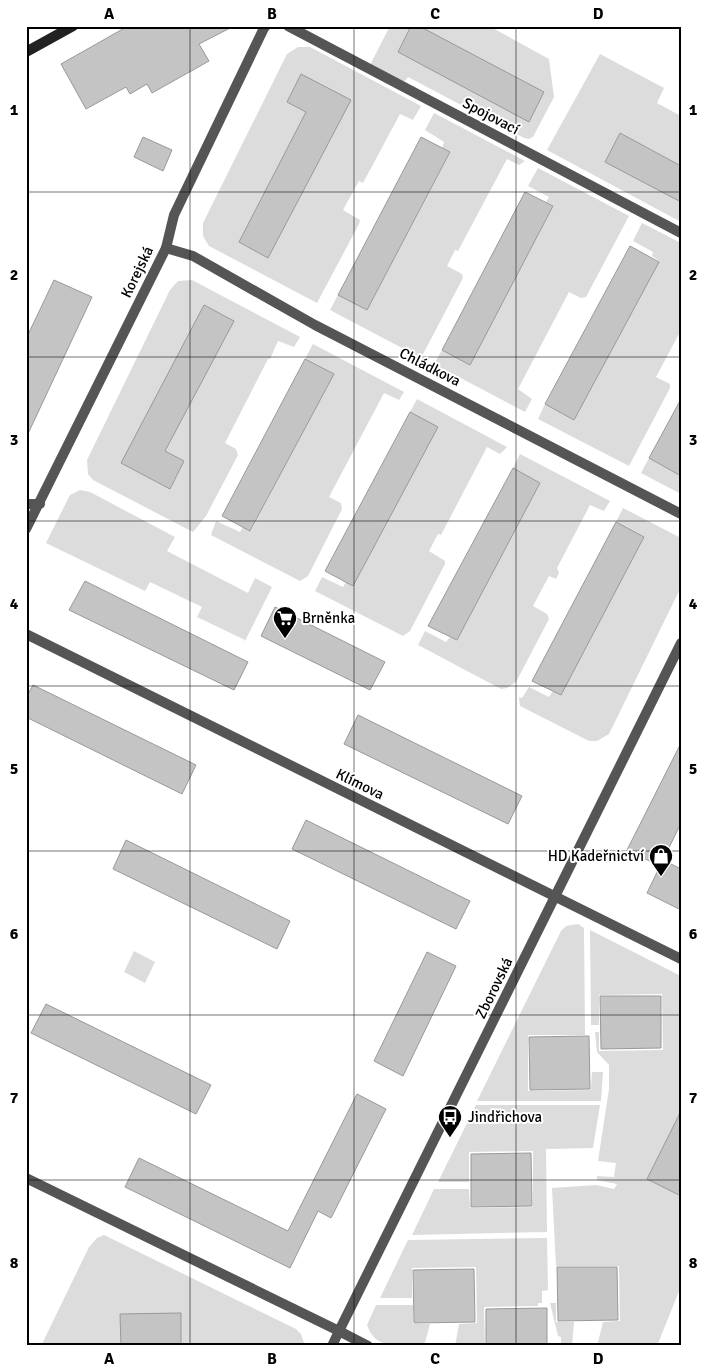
<svg xmlns="http://www.w3.org/2000/svg" width="707" height="1372" font-family="Signika,sans-serif">
  <style>
    .green { fill: #dcdcdc }
    .building { fill: #c4c4c4; stroke: #999 }
    .lines { fill: none; stroke-linecap: round; stroke-linejoin: round }
    .minor { stroke: #555; stroke-width: 10 }
    .tertiary { stroke: #555; stroke-width: 10 }
    .secondary { stroke: #222; stroke-width: 10 }
    .grid { fill: none; stroke: #000; stroke-width: 1; stroke-opacity: 0.55 }
    .labels { text-anchor: middle; dominant-baseline: central; stroke-width: 4; stroke-linejoin: round; paint-order: stroke }
    .street-label { font-size: 15px; fill: #000; stroke: #fff }
    .poi-label { font-size: 15px; fill: #000; stroke: #fff; text-anchor: start }
    .neatline { fill: none; stroke: #000; stroke-width: 2 }
    .grid-label { font-size: 16px; text-anchor: middle; font-weight: bold; fill: #000 }
  </style>
  <rect width="100%" height="100%" fill="#fff"/>
  <g class="green">
    <polygon points="390,26 489,26 549,59 554,97 533,137 529,139 524,138 408,77 405,81 399,81 370,65"/>
    <polygon points="298,47 310,47 421,106 413,120 400,114 363,183 359,181 343,210 360,220 359,224 317,303 209,246 203,236 203,223 287,54"/>
    <polygon points="600,54 664,88 657,103 681,116 681,222 547,150"/>
    <polygon points="434,113 525,161 519,165 507,159 458,251 455,250 447,266 462,274 463,278 421,358 330,310 338,295 367,310 450,153 442,148 444,142 425,130"/>
    <polygon points="538,168 629,216 586,297 581,298 569,292 518,389 532,399 525,412 434,364 442,350 470,365 553,206 546,202 549,197 528,186"/>
    <polygon points="642,223 681,243 681,330 656,377 670,384 670,388 629,466 538,419 545,404 574,419 659,261 652,256 653,252 633,241"/>
    <polygon points="192,280 300,337 294,347 278,341 270,359 268,359 225,443 236,449 238,455 206,516 193,532 93,480 88,474 87,460 170,290 178,281"/>
    <polygon points="313,344 404,392 399,400 384,393 329,497 341,503 342,509 308,576 300,581 211,535 216,521 240,532 243,527 251,531 333,374 305,359"/>
    <polygon points="417,399 507,447 500,454 487,447 441,535 438,534 429,551 445,561 445,564 410,631 403,636 315,591 322,577 343,587 437,427 410,412"/>
    <polygon points="520,454 610,501 604,511 590,505 557,568 559,573 556,579 549,576 533,606 547,614 549,619 516,682 507,688 501,689 418,645 425,631 446,642 450,637 457,640 540,483 513,468"/>
    <polygon points="649,458 677,474 681,467 681,494 641,473"/>
    <polygon points="80,490 90,492 175,537 167,551 248,593 255,578 272,587 244,643 245,640 197,617 202,607 150,582 145,591 46,543 70,495"/>
    <polygon points="623,508 681,538 681,587 609,734 597,741 589,741 520,706 519,697 522,698 529,687 549,697 553,691 561,695 643,537 616,522"/>
    <polygon points="578,924 584,928 585,1035 528,1035 528,1091 591,1090 592,1072 603,1072 601,1101 477,1101 561,931 566,926"/>
    <polygon points="590,930 681,976 681,1286 657,1346 597,1346 603,1322 620,1321 619,1266 556,1266 552,1188 596,1185 614,1189 617,1184 597,1180 597,1176 614,1177 616,1163 598,1161 609,1089 609,1065 597,1052 595,1032 599,1032 599,1051 663,1050 662,994 599,995 599,1025 591,1025"/>
    <polygon points="134,951 155,962 145,983 124,972"/>
    <polygon points="476,1105 600,1105 593,1148 546,1149 547,1232 412,1235 434,1189 469,1189 470,1208 533,1207 533,1151 469,1152 469,1182 438,1182"/>
    <polygon points="104,1235 296,1329 301,1334 305,1346 41,1346 89,1247 97,1238"/>
    <polygon points="547,1238 548,1290 542,1291 542,1303 538,1303 538,1306 484,1307 485,1346 455,1346 459,1324 477,1323 476,1267 412,1268 412,1298 380,1298 408,1240"/>
    <polygon points="550,1303 556,1303 556,1322 574,1322 572,1346 561,1346 561,1337 558,1336"/>
    <path d="M376,1305h37v19h17l-6,22c-23,0 -48,5 -57,-21z"/>
  </g>
  <g class="building">
    <polygon points="128,26 234,26 199,44 209,61 152,93 147,84 130,94 126,87 86,109 61,64"/>
    <polygon points="411,26 419,26 544,92 529,122 398,52"/>
    <polygon points="301,74 351,100 268,258 239,242 306,112 287,102"/>
    <polygon points="620,133 681,166 681,202 605,162"/>
    <polygon points="143,137 172,150 163,171 134,157"/>
    <polygon points="421,137 450,152 367,310 338,295"/>
    <polygon points="525,192 553,206 470,365 442,350"/>
    <polygon points="630,246 659,262 574,420 545,404"/>
    <polygon points="54,280 92,297 26,438 26,339"/>
    <polygon points="204,305 234,321 165,451 184,461 170,489 121,463"/>
    <polygon points="305,359 334,374 250,531 222,516"/>
    <polygon points="681,399 681,476 649,458"/>
    <polygon points="410,412 438,427 353,586 325,571"/>
    <polygon points="513,468 540,483 457,640 428,626"/>
    <polygon points="616,522 644,537 561,695 532,681"/>
    <polygon points="85,581 248,662 234,690 69,610"/>
    <polygon points="275,607 385,662 370,690 261,636"/>
    <polygon points="33,685 196,765 182,794 26,717 26,698"/>
    <polygon points="358,715 522,796 508,824 344,744"/>
    <polygon points="681,743 681,823 663,860 681,869 681,910 647,893 660,866 627,850"/>
    <polygon points="306,820 470,901 456,929 292,849"/>
    <polygon points="126,840 290,921 277,949 113,869"/>
    <polygon points="427,952 456,966 403,1076 374,1061"/>
    <polygon points="600,996 661,996 661,1048 601,1049"/>
    <polygon points="46,1004 211,1085 196,1114 31,1033"/>
    <polygon points="589,1036 590,1089 530,1090 529,1037"/>
    <polygon points="357,1094 386,1109 331,1218 318,1211 290,1268 125,1187 139,1158 288,1231"/>
    <polygon points="681,1111 681,1196 647,1179"/>
    <polygon points="531,1153 532,1206 471,1207 471,1154"/>
    <polygon points="557,1267 617,1267 618,1320 558,1321"/>
    <polygon points="474,1269 475,1322 414,1323 413,1270"/>
    <polygon points="547,1308 547,1346 486,1346 486,1309"/>
    <polygon points="181,1313 181,1346 121,1346 120,1314"/>
  </g>
  <g class="lines">
    <g class="minor">
      <polyline points="288,26 681,233"/>
      <polyline points="166,248 193,256 315,325 681,514"/>
      <polyline points="26,504 40,504"/>
      <polyline points="26,529 166,248 174,215 264,28 266,26"/>
      <polyline points="26,634 681,959"/>
      <polyline points="332,1346 339,1331 368,1346"/>
    </g>
    <polyline class="tertiary" points="26,1178 339,1331 681,643"/>
    <polyline class="secondary" points="26,52 73,26"/>
  </g>
  <path class="grid" d="M190,26v1320M354,26v1320M516,26v1320M26,192h655M26,357h655M26,521h655M26,686h655M26,851h655M26,1015h655M26,1180h655"/>
  <defs>
    <g id="supermarket-pin" transform="scale(1.25)"><path d="M0 17L-7.5 6A9.5 9.5 0 1 1 7.5 6Z" fill="#000" stroke="#fff"/><path d="M-6-5.5h2.5l.6 2H6L4.5 2H-2.5L-4.4-4H-6ZM-1.5 3.2a1.3 1.3 0 1 0 .1 0ZM3 3.2a1.3 1.3 0 1 0 .1 0Z" fill="#fff"/></g>
    <g id="shop-pin" transform="scale(1.25)"><path d="M0 17L-7.5 6A9.5 9.5 0 1 1 7.5 6Z" fill="#000" stroke="#fff"/><path d="M-5-2.5h2.3a2.7 3.5 0 0 1 5.4 0H5L5.5 6h-11ZM-1.5-2.5h3a1.5 2.3 0 0 0-3 0Z" fill="#fff"/></g>
    <g id="bus-pin" transform="scale(1.25)"><path d="M0 17L-7.5 6A9.5 9.5 0 1 1 7.5 6Z" fill="#000" stroke="#fff"/><path d="M-5-6H5V4H4V6H2V4H-2V6H-4V4H-5ZM-3.5-4V0h7V-4ZM-3.5 1.2v1.5H-2V1.2ZM2 1.2v1.5H3.5V1.2Z" fill="#fff"/></g>
  </defs>
  <g fill-rule="evenodd">
    <use href="#supermarket-pin" x="285" y="618"/>
    <use href="#shop-pin" x="661" y="856"/>
    <use href="#bus-pin" x="450" y="1117"/>
  </g>
  <g class="labels">
    <g class="street-label">
      <text transform="translate(491 116) rotate(28)">Spojovací</text>
      <text transform="translate(137 272) rotate(-64)">Korejská</text>
      <text transform="translate(430 367) rotate(27)">Chládkova</text>
      <text transform="translate(360 784) rotate(26)">Klímova</text>
      <text transform="translate(494 988) rotate(-64)">Zborovská</text>
    </g>
    <g class="poi-label">
      <text x="302" y="618">Brněnka</text>
      <text x="644" y="856" text-anchor="end">HD Kadeřnictví</text>
      <text x="468" y="1117">Jindřichova</text>
    </g>
  </g>
  <rect width="707" height="1372" fill="none" stroke="#ffffff" stroke-width="55"/>
  <rect x="28" y="28" width="652" height="1316" class="neatline"/>
  <g class="grid-label">
    <text x="109" y="19">A</text>
    <text x="272" y="19">B</text>
    <text x="435" y="19">C</text>
    <text x="598" y="19">D</text>
    <text x="14" y="115">1</text>
    <text x="693" y="115">1</text>
    <text x="14" y="280">2</text>
    <text x="693" y="280">2</text>
    <text x="14" y="445">3</text>
    <text x="693" y="445">3</text>
    <text x="14" y="609">4</text>
    <text x="693" y="609">4</text>
    <text x="14" y="774">5</text>
    <text x="693" y="774">5</text>
    <text x="14" y="939">6</text>
    <text x="693" y="939">6</text>
    <text x="14" y="1103">7</text>
    <text x="693" y="1103">7</text>
    <text x="14" y="1268">8</text>
    <text x="693" y="1268">8</text>
    <text x="109" y="1364">A</text>
    <text x="272" y="1364">B</text>
    <text x="435" y="1364">C</text>
    <text x="598" y="1364">D</text>
  </g>
</svg>
